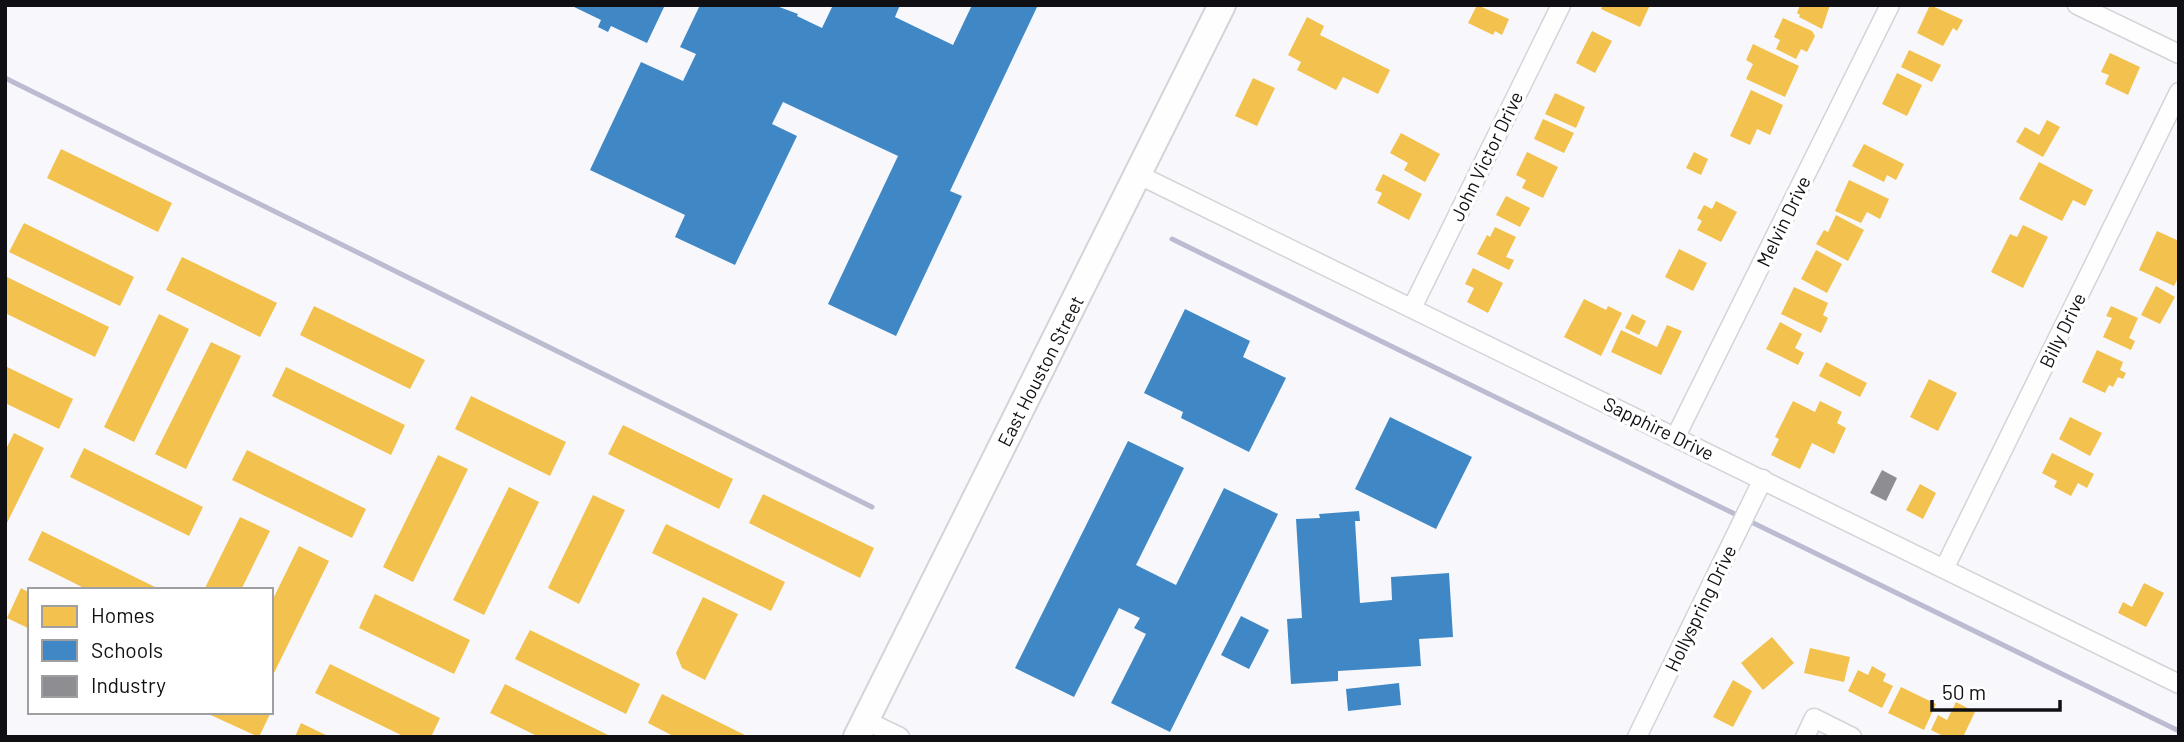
<svg xmlns="http://www.w3.org/2000/svg" width="2184" height="742" font-family="Barlow,sans-serif">
  <style>
    .homes { fill: #f2c14e }
    .schools { fill: #3f88c5 }
    .industry { fill: #8d8d92 }
    .lines { fill: none; stroke-linecap: round; stroke-linejoin: round }
    .stream { stroke: #bbbbd1; stroke-width: 5 }
    .minor-casing { stroke: #d4d4d8; stroke-width: 21 }
    .secondary-casing { stroke: #d4d4d8; stroke-width: 30 }
    .minor { stroke: #fefeff; stroke-width: 18 }
    .secondary { stroke: #fefeff; stroke-width: 26 }
    .labels { text-anchor: middle; dominant-baseline: central; stroke-width: 7; stroke-linejoin: round; paint-order: stroke }
    .street-label { font-size: 19px; fill: #101014; stroke: #fff }
  </style>
  <rect width="100%" height="100%" fill="#f8f8fc"/>
  <g class="homes">
    <polygon points="1477,5 1509,19 1502,35 1495,31 1493,35 1468,23"/>
    <polygon points="1603,5 1650,5 1640,27 1601,9"/>
    <polygon points="1800,5 1830,5 1822,29 1799,17 1800,15 1797,13"/>
    <polygon points="1930,5 1963,20 1957,31 1953,28 1943,46 1917,33"/>
    <polygon points="1307,17 1324,26 1320,35 1390,70 1378,94 1343,77 1336,90 1297,70 1301,62 1288,55"/>
    <polygon points="1783,18 1812,31 1815,36 1807,52 1801,49 1796,59 1776,49 1780,40 1774,37"/>
    <polygon points="1592,31 1612,41 1595,73 1576,63"/>
    <polygon points="1753,44 1799,66 1785,97 1746,79 1753,64 1746,60"/>
    <polygon points="1909,50 1941,65 1932,82 1901,67"/>
    <polygon points="2110,53 2140,67 2128,95 2105,84 2109,75 2101,72"/>
    <polygon points="1897,73 1922,85 1907,116 1882,104"/>
    <polygon points="1253,78 1275,88 1257,126 1235,116"/>
    <polygon points="1751,90 1783,105 1770,135 1757,129 1750,145 1730,136"/>
    <polygon points="1555,93 1585,107 1576,128 1545,114"/>
    <polygon points="1543,119 1574,133 1564,153 1534,139"/>
    <polygon points="2047,120 2060,127 2043,157 2016,142 2025,127 2039,135"/>
    <polygon points="1401,133 1440,154 1425,182 1404,170 1408,163 1390,153"/>
    <polygon points="1864,144 1904,164 1896,180 1887,175 1884,182 1852,166"/>
    <polygon points="61,149 172,203 158,232 47,178"/>
    <polygon points="1527,152 1558,167 1543,198 1522,188 1526,180 1516,175"/>
    <polygon points="1694,152 1708,159 1701,175 1686,168"/>
    <polygon points="2039,162 2093,190 2085,206 2073,200 2062,221 2019,199"/>
    <polygon points="1383,174 1422,194 1409,220 1377,203 1382,193 1375,190"/>
    <polygon points="1849,180 1889,199 1880,219 1867,212 1861,223 1835,211"/>
    <polygon points="1506,196 1530,208 1520,227 1496,215"/>
    <polygon points="1716,201 1737,212 1721,242 1697,230 1702,221 1697,218 1704,205 1712,209"/>
    <polygon points="1836,215 1864,230 1848,261 1816,244 1824,230 1828,232"/>
    <polygon points="24,223 134,277 120,306 9,252"/>
    <polygon points="2023,225 2048,237 2023,288 1991,272 2010,234 2017,237"/>
    <polygon points="1495,227 1516,237 1506,257 1514,260 1509,270 1477,254 1487,235 1490,237"/>
    <polygon points="2157,231 2179,241 2179,276 2174,286 2139,270"/>
    <polygon points="1679,249 1707,263 1693,291 1665,277"/>
    <polygon points="1816,250 1842,264 1827,293 1801,279"/>
    <polygon points="182,257 277,303 260,337 166,290"/>
    <polygon points="1473,268 1503,283 1488,313 1467,302 1474,288 1465,284"/>
    <polygon points="5,276 109,327 95,357 5,313"/>
    <polygon points="2156,286 2175,297 2160,324 2141,315"/>
    <polygon points="1794,287 1828,303 1823,315 1828,318 1821,333 1781,314"/>
    <polygon points="1584,299 1606,310 1608,306 1622,313 1601,356 1564,337"/>
    <polygon points="314,306 425,360 410,389 300,335"/>
    <polygon points="2111,306 2138,318 2129,338 2135,341 2131,350 2103,337 2112,318 2106,316"/>
    <polygon points="159,314 189,329 134,442 104,427"/>
    <polygon points="1632,314 1646,321 1639,335 1625,328"/>
    <polygon points="1780,322 1802,334 1795,348 1804,353 1798,365 1766,349"/>
    <polygon points="1667,325 1682,331 1661,375 1611,352 1621,330 1657,347"/>
    <polygon points="211,342 241,356 186,469 155,454"/>
    <polygon points="2097,350 2123,362 2120,370 2126,373 2123,379 2118,377 2113,387 2109,385 2105,393 2082,382"/>
    <polygon points="1826,362 1867,383 1860,397 1819,376"/>
    <polygon points="5,366 73,399 59,429 5,403"/>
    <polygon points="286,367 405,425 391,455 272,396"/>
    <polygon points="1929,379 1957,393 1938,431 1910,417"/>
    <polygon points="471,396 566,442 550,476 455,429"/>
    <polygon points="1793,401 1815,412 1820,401 1842,412 1837,423 1846,428 1834,454 1812,443 1800,469 1771,455 1779,439 1775,437"/>
    <polygon points="2070,417 2102,433 2090,456 2059,439"/>
    <polygon points="623,425 733,479 719,509 608,454"/>
    <polygon points="14,433 44,448 5,527 5,451"/>
    <polygon points="84,448 203,507 189,536 70,477"/>
    <polygon points="247,450 366,509 352,538 232,480"/>
    <polygon points="2052,453 2094,474 2087,488 2078,483 2071,496 2054,487 2057,481 2042,473"/>
    <polygon points="438,455 468,469 413,582 383,567"/>
    <polygon points="1920,484 1936,493 1923,519 1906,510"/>
    <polygon points="509,487 539,502 484,615 453,600"/>
    <polygon points="763,494 874,548 860,578 749,523"/>
    <polygon points="593,495 625,510 579,604 548,588"/>
    <polygon points="240,517 270,531 241,590 204,590"/>
    <polygon points="666,524 785,582 771,611 652,553"/>
    <polygon points="42,531 161,590 88,590 28,560"/>
    <polygon points="299,546 329,561 274,673 271,672 271,603"/>
    <polygon points="2144,583 2164,593 2146,627 2118,613 2123,602 2132,607"/>
    <polygon points="21,588 30,593 30,629 7,618"/>
    <polygon points="375,594 470,640 454,674 359,628"/>
    <polygon points="703,597 738,614 705,680 682,668 676,653"/>
    <polygon points="530,630 640,684 626,714 515,659"/>
    <polygon points="1772,637 1794,663 1763,690 1741,663"/>
    <polygon points="1810,648 1850,657 1844,682 1804,673"/>
    <polygon points="330,664 440,718 431,737 405,737 315,693"/>
    <polygon points="1872,666 1886,674 1883,681 1893,686 1882,708 1848,691 1858,670 1868,675"/>
    <polygon points="1733,680 1752,691 1733,727 1713,717"/>
    <polygon points="505,684 612,737 539,737 490,713"/>
    <polygon points="1901,687 1936,704 1924,730 1888,713"/>
    <polygon points="662,694 749,737 675,737 648,723"/>
    <polygon points="1956,702 1975,712 1963,737 1945,737 1931,730 1938,715 1947,720"/>
    <polygon points="204,712 271,712 259,737"/>
    <polygon points="301,723 330,737 295,737"/>
  </g>
  <g class="schools">
    <polygon points="570,5 665,5 647,43 611,26 608,32 598,27 601,20"/>
    <polygon points="700,5 774,5 798,14 797,16 822,28 833,5 900,5 895,17 953,45 972,5 1038,5 950,191 962,196 896,336 828,304 898,156 783,102 772,124 797,136 735,265 675,237 685,215 590,170 641,62 683,81 696,54 680,47"/>
    <polygon points="1185,309 1250,341 1243,357 1286,378 1249,452 1181,418 1183,412 1144,393"/>
    <polygon points="1390,417 1472,457 1436,529 1355,489"/>
    <polygon points="1128,441 1184,468 1136,565 1176,585 1224,488 1278,514 1170,732 1111,703 1146,634 1134,628 1140,618 1119,608 1074,697 1015,668"/>
    <polygon points="1359,511 1360,521 1355,521 1360,603 1392,600 1391,577 1449,573 1453,637 1419,639 1421,666 1338,671 1338,681 1291,684 1287,619 1302,618 1296,519 1320,518 1319,514"/>
    <polygon points="1241,616 1269,630 1249,669 1221,655"/>
    <polygon points="1399,683 1401,705 1348,711 1346,689"/>
  </g>
  <polygon class="industry" points="1882,470 1897,478 1886,501 1870,493"/>
  <g class="lines">
    <g class="stream">
      <polyline points="5,78 872,507"/>
      <polyline points="1172,239 2179,731"/>
    </g>
    <g class="minor-casing">
      <g id="minor">
        <polyline points="2077,5 2179,54"/>
        <polyline points="1139,175 2179,684"/>
        <polyline points="1412,308 1561,5"/>
        <polyline points="1676,436 1890,5"/>
        <polyline points="1945,567 2179,92"/>
        <polyline points="865,720 900,737"/>
        <polyline points="1637,737 1763,479"/>
        <polyline points="1805,737 1814,718 1852,737"/>
      </g>
    </g>
    <g class="secondary-casing">
      <polyline id="secondary" points="857,737 1222,5"/>
    </g>
    <use href="#minor" class="minor"/>
    <use href="#secondary" class="secondary"/>
  </g>
  <g class="labels">
    <g class="street-label">
      <text transform="translate(1486 156) rotate(-64)">John Victor Drive</text>
      <text transform="translate(1783 221) rotate(-64)">Melvin Drive</text>
      <text transform="translate(2062 330) rotate(-64)">Billy Drive</text>
      <text transform="translate(1040 371) rotate(-63)">East Houston Street</text>
      <text transform="translate(1659 428) rotate(26)">Sapphire Drive</text>
      <text transform="translate(1700 608) rotate(-64)">Hollyspring Drive</text>
    </g>
  </g>
  <rect width="2184" height="742" fill="none" stroke="#101014" stroke-width="14"/>
  <rect x="28" y="588" width="245" height="126" fill="#ffffff" stroke="#9f9fa1" stroke-width="2"/>
  <rect x="42" y="606" width="35" height="21" fill="#f2c14e" stroke="#9f9fa1" stroke-width="2"/>
  <text x="91" y="623" font-size="21" fill="#101014">Homes</text>
  <rect x="42" y="640" width="35" height="21" fill="#3f88c5" stroke="#9f9fa1" stroke-width="2"/>
  <text x="91" y="658" font-size="21" fill="#101014">Schools</text>
  <rect x="42" y="676" width="35" height="21" fill="#8d8d92" stroke="#9f9fa1" stroke-width="2"/>
  <text x="91" y="693" font-size="21" fill="#101014">Industry</text>
  <path d="M1932 700v10h128v-10" fill="none" stroke="#101014" stroke-width="3.5"/>
  <text x="1942" y="700" font-size="21" fill="#101014" stroke="#ffffff" stroke-width="5" paint-order="stroke">50 m</text>
</svg>
